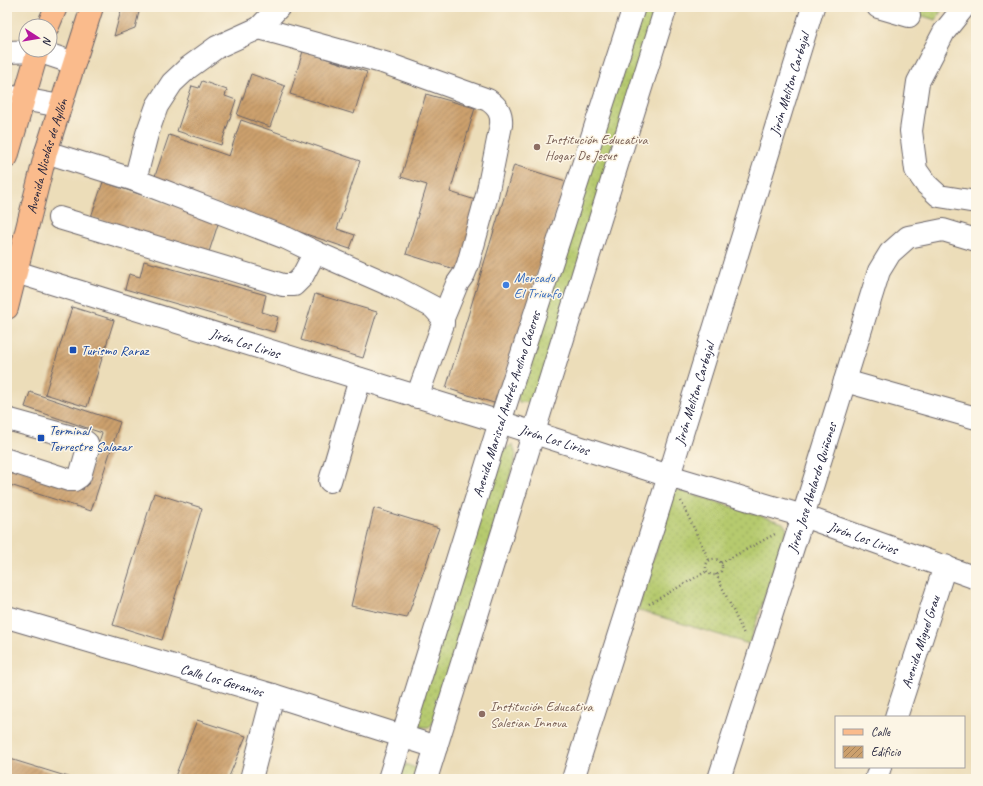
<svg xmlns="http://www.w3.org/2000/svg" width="983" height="786" font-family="Caveat,sans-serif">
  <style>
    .grass { fill: url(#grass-dots); stroke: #6c7654 }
    .building { fill: url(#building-hatch) }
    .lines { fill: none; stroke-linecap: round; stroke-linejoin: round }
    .minor-casing { stroke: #696367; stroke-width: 24 }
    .major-casing { stroke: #696367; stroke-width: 24 }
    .path { stroke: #696367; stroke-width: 2.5; stroke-dasharray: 1 3; stroke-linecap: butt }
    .minor { stroke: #fff; stroke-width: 22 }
    .major { stroke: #fabb8c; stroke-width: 22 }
    .education-dot { fill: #8d6e63; stroke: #fcf5e5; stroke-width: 1.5 }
    .shop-dot { fill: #3f7fe0; stroke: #fcf5e5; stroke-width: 1.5 }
    .transit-dot { fill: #1a4fb4; stroke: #fcf5e5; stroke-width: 1.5 }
    .labels { text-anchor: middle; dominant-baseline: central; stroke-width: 3; stroke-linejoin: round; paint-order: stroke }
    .street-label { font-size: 14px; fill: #22223b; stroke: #fcf5e5 }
    .education-label { font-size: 14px; fill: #785e54; stroke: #fcf5e5; text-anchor: start }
    .shop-label { font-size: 14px; fill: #366cbe; stroke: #fcf5e5; text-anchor: start }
    .transit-label { font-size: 14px; fill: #164399; stroke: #fcf5e5; text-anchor: start }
  </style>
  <defs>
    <pattern id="grass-dots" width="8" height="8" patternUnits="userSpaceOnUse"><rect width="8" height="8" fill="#b6ca6e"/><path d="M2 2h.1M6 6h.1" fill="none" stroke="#9cad60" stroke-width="1.8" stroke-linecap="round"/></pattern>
    <pattern id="building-hatch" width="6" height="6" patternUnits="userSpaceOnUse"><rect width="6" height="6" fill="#cca06d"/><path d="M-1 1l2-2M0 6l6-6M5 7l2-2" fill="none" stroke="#a5825b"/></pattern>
  </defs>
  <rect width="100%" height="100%" fill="#fcf5e5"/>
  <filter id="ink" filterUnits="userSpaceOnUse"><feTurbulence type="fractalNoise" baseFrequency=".025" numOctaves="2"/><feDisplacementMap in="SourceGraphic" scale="8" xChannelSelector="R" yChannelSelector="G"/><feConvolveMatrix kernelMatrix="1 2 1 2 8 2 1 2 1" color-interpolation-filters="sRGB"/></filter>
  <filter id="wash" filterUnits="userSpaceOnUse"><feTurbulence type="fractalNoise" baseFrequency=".012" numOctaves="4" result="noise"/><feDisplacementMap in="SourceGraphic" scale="16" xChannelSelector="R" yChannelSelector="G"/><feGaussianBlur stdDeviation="0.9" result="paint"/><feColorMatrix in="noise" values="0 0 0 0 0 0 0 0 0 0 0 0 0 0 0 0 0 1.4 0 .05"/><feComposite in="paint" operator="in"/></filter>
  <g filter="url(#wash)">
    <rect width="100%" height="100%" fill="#ecddb9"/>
    <g class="grass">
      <polygon points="639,7 662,7 539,390 531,403 519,402 516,391"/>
      <polygon points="893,7 937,7 942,9 936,20"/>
      <polygon points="513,444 516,456 435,719 430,727 417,727 416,715 493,467 504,450"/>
      <polygon points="675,489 783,523 787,529 749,644 638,610"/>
      <polygon points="405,764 421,770 418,779 400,779"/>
    </g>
    <g id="blocks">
      <g class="building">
        <polygon points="122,7 135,7 140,8 135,28 114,36"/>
        <polygon points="303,51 367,72 354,114 290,94"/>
        <polygon points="251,74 285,86 270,127 237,115"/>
        <polygon points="202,81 227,90 225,96 236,100 221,145 177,131 192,86 199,88"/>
        <polygon points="426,94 475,108 450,192 485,203 464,272 406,254 427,185 401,177"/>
        <polygon points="241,120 360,161 337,229 355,235 350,249 153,182 169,135 229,156"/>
        <polygon points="514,165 566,181 497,404 446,388"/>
        <polygon points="103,182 219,221 208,255 91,217"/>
        <polygon points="144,261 266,295 262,312 278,317 274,332 125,289 129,274 140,277"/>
        <polygon points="315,294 377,312 363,358 301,340"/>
        <polygon points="72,307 114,320 87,407 45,394"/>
        <polygon points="30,392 120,422 91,511 7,484 7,465 83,490 102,433 25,407"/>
        <polygon points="154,493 202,508 162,640 113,625"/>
        <polygon points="374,508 439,528 407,618 351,606"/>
        <polygon points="197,720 246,736 228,779 174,779"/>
        <polygon points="7,758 75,779 7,779"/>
      </g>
    </g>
  </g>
  <g filter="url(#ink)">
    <use href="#blocks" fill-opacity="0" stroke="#696367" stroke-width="1"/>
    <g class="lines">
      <g class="minor-casing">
        <g id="minor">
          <polyline points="878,7 909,16"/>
          <polyline points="964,7 944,32 918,82 911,131 916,170 926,184 939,196 976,202"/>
          <path d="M259,28l126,35 103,37c10,7 14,13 13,25l-14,70 -19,69 -4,10 -7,10 -14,34"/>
          <polyline points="7,52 38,51 74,63"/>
          <polyline points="7,96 60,106"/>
          <polyline points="46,152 135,180 286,238 315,252 397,288 433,307 443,318 443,324 417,397"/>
          <polyline points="135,180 147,134 157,106 172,83 188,68 217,47 259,28 279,7"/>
          <polyline points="59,218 283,285 294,285 302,277 315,252"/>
          <path id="s1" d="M16,272l484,150 169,54 134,40 173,62"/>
          <polyline points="845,381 976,418"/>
          <polyline points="7,419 83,440 87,443 88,448 80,476 74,480 69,480 7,460"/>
          <polyline points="330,481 360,379"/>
          <path id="s2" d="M7,617l266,78 163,52"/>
          <path id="s3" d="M896,717l49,-151"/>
          <polyline points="251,779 273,695"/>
          <path id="s4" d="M389,779l111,-357 134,-415"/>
          <polyline points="426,779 666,7"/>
          <path id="s5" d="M573,779l96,-303 144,-469"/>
          <path id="s6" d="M719,779l84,-263 76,-245 11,-18 18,-16 35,-7 33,10"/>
          <polyline points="876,779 880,767"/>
        </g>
      </g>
      <g class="major-casing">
        <g id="major">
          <polyline points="48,26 56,7"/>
          <polyline points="7,157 38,50"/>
          <path id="s7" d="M7,308l39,-156 46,-145"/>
        </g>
      </g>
      <g class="path">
        <polyline points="681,501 709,560"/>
        <circle cx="714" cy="567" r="8"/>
        <polyline points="721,563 777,533"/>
        <polyline points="716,574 744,634"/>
        <polyline points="649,604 707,571"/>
      </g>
      <use href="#minor" class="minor"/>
      <use href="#major" class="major"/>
    </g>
  </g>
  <g class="education-dot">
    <circle cx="537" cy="147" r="4"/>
    <circle cx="482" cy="714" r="4"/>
  </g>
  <circle class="shop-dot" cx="506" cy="285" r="4"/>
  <g class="transit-dot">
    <rect x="69" y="346" width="8" height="8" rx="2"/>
    <rect x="37" y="434" width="8" height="8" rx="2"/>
  </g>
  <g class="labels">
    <g class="street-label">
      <text stroke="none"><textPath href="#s5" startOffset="728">Jirón Meliton Carbajal</textPath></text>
      <text stroke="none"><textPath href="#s7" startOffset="157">Avenida Nicolás de Ayllón</textPath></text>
      <text stroke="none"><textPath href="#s1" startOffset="240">Jirón Los Lirios</textPath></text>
      <text stroke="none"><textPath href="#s5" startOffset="404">Jirón Meliton Carbajal</textPath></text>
      <text stroke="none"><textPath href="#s4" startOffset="393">Avenida Mariscal Andrés Avelino Cáceres</textPath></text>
      <text stroke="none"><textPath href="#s1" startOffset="564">Jirón Los Lirios</textPath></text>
      <text stroke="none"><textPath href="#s6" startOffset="306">Jirón Jose Abelardo Quiñones</textPath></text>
      <text stroke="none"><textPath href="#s1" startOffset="888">Jirón Los Lirios</textPath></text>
      <text stroke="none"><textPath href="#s3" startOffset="79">Avenida Miguel Grau</textPath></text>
      <text stroke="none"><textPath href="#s2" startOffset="224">Calle Los Geranios</textPath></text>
    </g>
    <g class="education-label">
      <text x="545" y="139">Institución Educativa<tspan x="545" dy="16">Hogar De Jesus</tspan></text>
      <text x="490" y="706">Institución Educativa<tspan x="490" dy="16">Salesian Innova</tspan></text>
    </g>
    <g class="shop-label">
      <text x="514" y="277">Mercado<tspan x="514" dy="16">El Triunfo</tspan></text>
    </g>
    <g class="transit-label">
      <text x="81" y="350">Turismo Raraz</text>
      <text x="49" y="430">Terminal<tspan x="49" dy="16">Terrestre Salazar</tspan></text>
    </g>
  </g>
  <rect width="983" height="786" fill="none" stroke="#fcf5e5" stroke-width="24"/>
  <rect x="835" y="716" width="130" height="52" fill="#fcf5e5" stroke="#a5a1a1"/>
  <rect x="843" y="729" width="20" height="6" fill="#fabb8c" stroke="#a5a1a1"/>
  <text x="871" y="736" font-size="12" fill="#22223b">Calle</text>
  <rect x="843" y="746" width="20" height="12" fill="url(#building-hatch)" stroke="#a5a1a1"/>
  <text x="871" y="756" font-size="12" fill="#22223b">Edificio</text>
  <g transform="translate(38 38) rotate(102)"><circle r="19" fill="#fcf5e5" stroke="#a5a1a1"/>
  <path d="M0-3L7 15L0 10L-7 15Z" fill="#b5179e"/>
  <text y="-6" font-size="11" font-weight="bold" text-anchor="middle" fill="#22223b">N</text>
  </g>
</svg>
